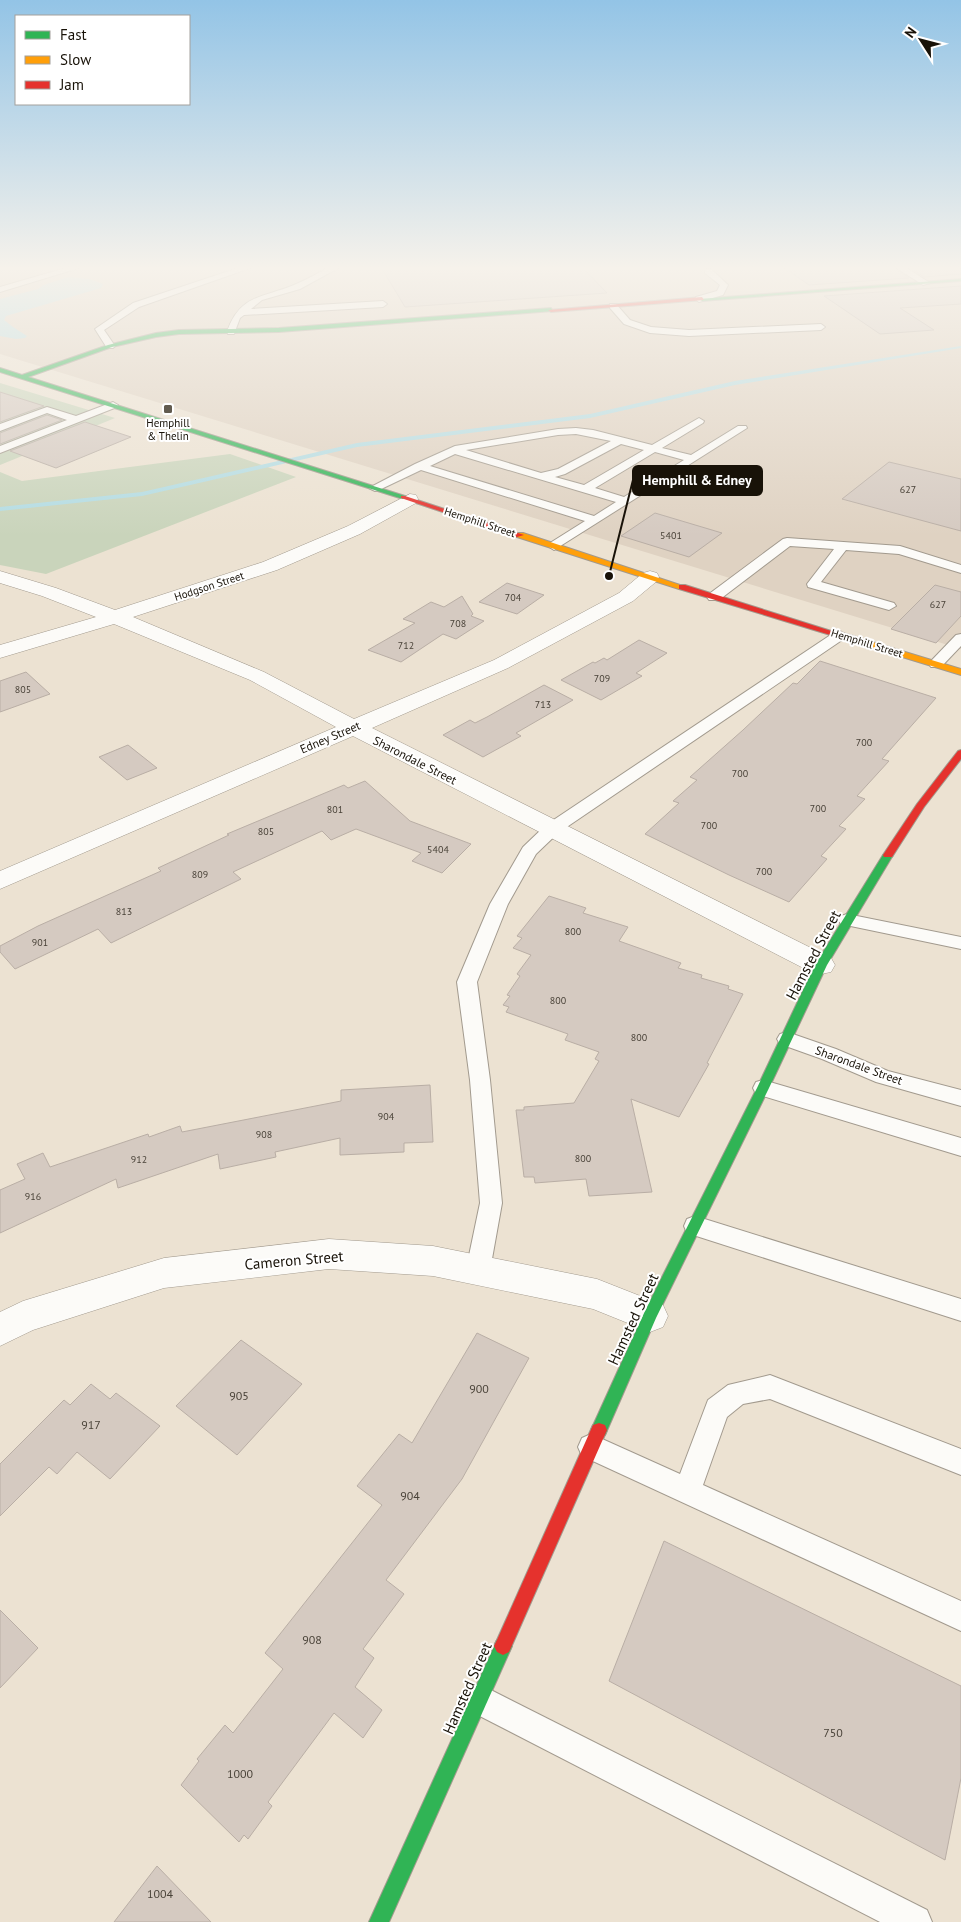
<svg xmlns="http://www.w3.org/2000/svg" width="961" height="1922" font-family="'PT Sans',sans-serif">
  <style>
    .industrial { fill: #dfd2c2 }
    .green { fill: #c9d4bb }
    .water { fill: #b3dce3 }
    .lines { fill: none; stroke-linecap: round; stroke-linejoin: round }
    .stream { fill: #b3dce3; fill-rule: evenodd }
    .building { fill: #d5cac1; stroke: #b9aea5 }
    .lane-casing { stroke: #a29a8e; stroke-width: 2 }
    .street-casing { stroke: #a29a8e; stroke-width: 1 }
    .fast-casing { stroke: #a29a8e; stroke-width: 2 }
    .slow-casing { stroke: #a29a8e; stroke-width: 2 }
    .jam-casing { stroke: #a29a8e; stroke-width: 2 }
    .lane { fill: #fcfbf8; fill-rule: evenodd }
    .street { fill: #fcfbf8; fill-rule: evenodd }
    .fast { fill: #30b455; fill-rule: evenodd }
    .slow { fill: #ff9f0a; fill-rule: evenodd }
    .jam { fill: #e5322d; fill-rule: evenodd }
    .poi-dot { fill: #625b4f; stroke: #fff; stroke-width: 2 }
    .labels { text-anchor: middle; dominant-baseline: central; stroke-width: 4; stroke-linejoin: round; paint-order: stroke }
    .number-label { font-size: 10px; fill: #494238 }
    .far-poi-label { font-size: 11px; fill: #181208; stroke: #fff }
    .far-street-label { font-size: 11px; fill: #181208; stroke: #fff }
    .street-label { font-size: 12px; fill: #181208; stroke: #fff }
    .near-number-label { font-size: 12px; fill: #494238 }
    .near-street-label { font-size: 15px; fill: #181208; stroke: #fff }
    .leader { fill: none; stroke: #181208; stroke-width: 2 }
    .callout-dot { fill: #181208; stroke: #fff; stroke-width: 2 }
    .callout { fill: #181208; stroke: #181208; stroke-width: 2 }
    .callout-label { font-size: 14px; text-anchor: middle; font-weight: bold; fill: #fff }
  </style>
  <rect width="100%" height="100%" fill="#ece2d2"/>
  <polygon class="industrial" points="0,267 961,267 961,649 0,354"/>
  <g class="green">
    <polygon points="0,383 115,418 0,465"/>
    <polygon points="230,454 296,477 46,574 0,565 0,472 22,481"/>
  </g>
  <polygon class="water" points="68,277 89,279 103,284 101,288 6,316 4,320 13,327 27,336 25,338 16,339 0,336 0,299 38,289 44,285"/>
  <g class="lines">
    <polygon class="stream" points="961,346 961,348 735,385 590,418 357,447 142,496 0,511 0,507 142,492 357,443 590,414 735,381"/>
  </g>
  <g class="building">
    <polygon points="381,267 582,267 607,293 405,307"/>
    <polygon points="783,267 893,267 909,278 809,285"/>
    <polygon points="909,267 961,267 961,274 924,277"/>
    <polygon points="961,286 961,304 900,308 934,330 880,334 824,296"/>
    <polygon points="0,392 44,406 0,422"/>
    <polygon points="47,415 62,420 0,444 0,433"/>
    <polygon points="85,422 131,437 56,468 10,451"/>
    <polygon points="889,462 961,479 961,531 842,499"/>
    <polygon points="655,513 722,533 689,557 621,536"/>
    <polygon points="507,583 544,595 517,614 479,602"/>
    <polygon points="935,585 961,592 961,616 936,643 891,629"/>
    <polygon points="462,596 473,614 471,616 484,621 456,639 443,634 401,662 368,650 415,623 403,619 431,602 444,607"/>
    <polygon points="639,640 667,653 636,673 642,676 601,700 561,680 593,662 595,663 604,658 607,660"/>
    <polygon points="820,661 936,698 882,759 889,761 857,796 865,799 839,826 846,829 821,856 827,859 789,902 729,875 645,834 679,803 673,801 697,780 690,777 743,730 793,683 797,684"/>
    <polygon points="26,672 50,694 0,712 0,681"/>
    <polygon points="544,685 573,700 516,733 521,736 483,757 443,735 470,720 475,723 487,717"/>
    <polygon points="128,745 157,768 127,780 99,757"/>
    <polygon points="365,781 410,821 471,844 442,873 412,861 421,853 356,829 331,840 322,831 233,872 241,879 111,943 98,929 15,969 0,952 0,946 38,926 161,871 158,868 229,835 227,834 344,785 348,788"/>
    <polygon points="549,896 586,908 583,913 628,927 619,941 681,963 678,968 702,975 701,978 729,986 728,989 743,994 707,1063 709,1064 679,1117 631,1099 652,1192 589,1196 586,1179 535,1183 534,1177 524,1177 516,1110 524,1110 524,1107 574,1103 599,1061 595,1059 599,1052 565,1040 568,1034 506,1012 509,1007 503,1005 510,996 507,995 520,976 517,974 531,955 513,948 522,938 517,936"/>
    <polygon points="430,1085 433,1142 404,1143 404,1152 340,1155 340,1138 275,1152 276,1157 220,1169 218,1154 118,1188 116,1179 0,1233 0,1190 25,1179 17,1164 43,1153 50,1167 148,1134 149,1137 180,1126 182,1132 341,1101 341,1090"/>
    <polygon points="477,1333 529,1358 462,1479 386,1580 404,1594 363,1649 374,1658 355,1687 382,1710 363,1738 334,1713 268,1802 272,1806 248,1839 244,1835 239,1842 181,1785 199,1761 197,1759 225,1725 233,1733 283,1669 265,1653 382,1505 357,1486 399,1434 412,1443"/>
    <polygon points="241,1340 302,1384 237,1455 176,1406"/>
    <polygon points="91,1384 110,1399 116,1393 160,1426 110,1479 77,1452 57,1474 49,1467 0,1516 0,1464 64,1400 70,1405"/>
    <polygon points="664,1541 961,1686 961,1778 945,1860 609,1681"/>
    <polygon points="0,1610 38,1648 0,1688"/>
    <polygon points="157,1866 211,1922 114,1922"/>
  </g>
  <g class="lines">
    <g class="lane-casing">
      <g id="lane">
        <polygon points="69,267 82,267 0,292 0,287"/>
        <polygon points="241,267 253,267 139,307 104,330 115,346 113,348 107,348 95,329 133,303"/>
        <path d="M330,267h10l-40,22 -38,11 -11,9 132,-8 4,3 -4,3 -139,8 -4,3 -6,16h-6l-1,-2c13,-38 36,-34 67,-47 12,-5 24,-12 36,-18z"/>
        <polygon points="895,267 905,267 930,283 923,285"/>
        <polygon points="705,269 711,269 728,285 723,295 699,302 695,299 696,297 717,291 720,285 705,273"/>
        <polygon points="610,304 616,304 630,320 651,327 689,330 821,324 825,327 821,330 689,336 650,333 624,324 610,308"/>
        <polygon points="113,402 118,405 117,407 0,453 0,446 67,420 47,413 0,431 0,424 47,407 76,416"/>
        <path d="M699,418l5,3 -1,2 -41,25 29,7 47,-29h8l1,2 -193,122 -6,-4 2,-3 35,-22 -164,-51 -42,20 -4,1 -6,-3 46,-24 40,-18 103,-17 18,-1 17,2 59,15zM576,434l35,7 -53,28 -17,4 -75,-23 92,-15zM621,444l23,6 -60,35 -29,-8 10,-3zM655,452l29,8 -60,37 -29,-9zM455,454l161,48 -22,14 -164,-50z"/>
        <polygon points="787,538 900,546 961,565 961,573 899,554 846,550 821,582 894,603 896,606 889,610 808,587 807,584 834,549 790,546 719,600 709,600 707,597 709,594 783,539"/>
        <polygon points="840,631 847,635 845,638 558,833 536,854 508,904 477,982 490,1080 502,1203 490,1270 486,1277 478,1280 470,1277 466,1270 480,1203 470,1080 457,982 490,904 523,847 546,825 835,632"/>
        <polygon points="961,634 961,646 941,667 931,667 929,664 931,661 956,635"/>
        <polygon points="847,914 961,937 961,949 841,924 838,920 841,916"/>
        <polygon points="787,1032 836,1049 888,1071 961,1090 961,1106 876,1082 822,1059 780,1044 777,1039 780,1034"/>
        <polygon points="763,1080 961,1138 961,1156 756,1094 753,1088 756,1082"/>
        <polygon points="695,1216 961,1299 961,1321 687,1233 684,1226 687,1219"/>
        <polygon points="770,1375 961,1449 961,1475 770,1399 743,1404 727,1417 703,1485 961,1601 961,1631 582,1456 578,1447 582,1438 591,1434 680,1474 708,1400 728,1385"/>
        <polygon points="479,1684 927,1910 932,1922 880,1922 468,1710 464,1699 468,1688"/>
      </g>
    </g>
    <g class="street-casing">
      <g id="street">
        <polygon points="410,494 416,495 418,499 416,503 360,534 277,570 133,617 264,672 354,719 494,660 619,593 643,573 650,571 657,573 659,577 657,581 633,601 508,668 372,728 831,958 835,965 831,972 821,974 811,972 353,736 0,889 0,871 336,727 250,680 114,624 0,658 0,645 96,617 42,596 0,583 0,571 56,588 115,610 263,562 348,526"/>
        <polygon points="329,1239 433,1246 597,1279 663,1305 668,1316 663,1327 650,1332 593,1309 433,1276 329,1269 164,1288 33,1330 0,1346 0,1312 23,1301 164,1258"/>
      </g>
    </g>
    <g class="fast-casing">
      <g id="fast">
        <polygon points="961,279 961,281 702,301 699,299"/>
        <polygon points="551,308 553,311 279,332 179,334 156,337 112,347 28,377 405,496 406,497 403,499 0,372 0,368 22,375 108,345 156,333 179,330 279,328"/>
        <polygon points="888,852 893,855 827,965 769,1088 656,1318 605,1435 599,1437 593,1435 591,1430 645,1311 757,1088 815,965 883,855"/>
        <polygon points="503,1637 509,1640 512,1646 389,1922 369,1922 497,1640"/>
      </g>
    </g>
    <g class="slow-casing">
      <g id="slow">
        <polygon points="517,533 523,533 686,587 679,589 517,537"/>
        <polygon points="837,633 843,633 961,669 961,675 837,637"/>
      </g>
    </g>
    <g class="jam-casing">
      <g id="jam">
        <polygon points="702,297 704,300 551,312 548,310"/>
        <polygon points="401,496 405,496 524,535 517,537 401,498"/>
        <polygon points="679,585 685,585 844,635 837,637 679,589"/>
        <polygon points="961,750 961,759 924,807 892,857 884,857 883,855 917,804 958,751"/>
        <polygon points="599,1423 605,1425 607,1430 509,1652 503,1655 497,1652 494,1646 497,1640 593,1425"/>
      </g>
    </g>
    <use href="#lane" class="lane"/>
    <use href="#street" class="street"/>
    <use href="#fast" class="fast"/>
    <use href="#slow" class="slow"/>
    <use href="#jam" class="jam"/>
  </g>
  <linearGradient id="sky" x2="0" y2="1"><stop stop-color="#93c4e6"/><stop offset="0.5" stop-color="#f6f2eb"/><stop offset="1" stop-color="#f6f2eb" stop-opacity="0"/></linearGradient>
  <rect width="961" height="536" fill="url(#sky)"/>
  <rect class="poi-dot" x="163" y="404" width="10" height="10" rx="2.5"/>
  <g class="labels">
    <g class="number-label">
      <text x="908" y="489">627</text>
      <text x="671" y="535">5401</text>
      <text x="513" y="597">704</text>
      <text x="938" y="604">627</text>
      <text x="458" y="623">708</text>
      <text x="406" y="645">712</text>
      <text x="602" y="678">709</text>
      <text x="23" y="689">805</text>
      <text x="543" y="704">713</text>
      <text x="864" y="742">700</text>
      <text x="740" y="773">700</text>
      <text x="818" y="808">700</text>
      <text x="335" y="809">801</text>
      <text x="709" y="825">700</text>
      <text x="266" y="831">805</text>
      <text x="438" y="849">5404</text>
      <text x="764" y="871">700</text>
      <text x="200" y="874">809</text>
      <text x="124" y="911">813</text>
      <text x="573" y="931">800</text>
      <text x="40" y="942">901</text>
      <text x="558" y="1000">800</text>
      <text x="639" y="1037">800</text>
      <text x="386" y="1116">904</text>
      <text x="264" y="1134">908</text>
      <text x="583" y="1158">800</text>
      <text x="139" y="1159">912</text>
      <text x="33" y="1196">916</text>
    </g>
    <g class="far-poi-label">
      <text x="168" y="423">Hemphill<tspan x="168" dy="13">&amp; Thelin</tspan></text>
    </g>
    <g class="far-street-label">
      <text transform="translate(480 522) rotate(18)">Hemphill Street</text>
      <text transform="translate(209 586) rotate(-18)">Hodgson Street</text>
      <text transform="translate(867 643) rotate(17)">Hemphill Street</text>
    </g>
    <g class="street-label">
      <text transform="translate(330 737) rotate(-23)">Edney Street</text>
      <text transform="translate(415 760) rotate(27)">Sharondale Street</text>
      <text transform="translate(859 1065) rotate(20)">Sharondale Street</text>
    </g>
    <g class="near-number-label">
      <text x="479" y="1388">900</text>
      <text x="239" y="1395">905</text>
      <text x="91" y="1424">917</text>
      <text x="410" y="1495">904</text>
      <text x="312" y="1639">908</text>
      <text x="833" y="1732">750</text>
      <text x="240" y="1773">1000</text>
      <text x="160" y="1893">1004</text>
    </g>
    <g class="near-street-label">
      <text transform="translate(813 955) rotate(-62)">Hamsted Street</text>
      <text transform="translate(294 1260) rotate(-5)">Cameron Street</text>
      <text transform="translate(633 1319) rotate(-65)">Hamsted Street</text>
      <text transform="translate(467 1688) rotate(-66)">Hamsted Street</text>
    </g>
  </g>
  <path class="leader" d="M609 576L633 480"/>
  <circle class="callout-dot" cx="609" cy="576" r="5"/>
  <rect class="callout" x="633" y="466" width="129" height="29" rx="5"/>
  <g class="callout-label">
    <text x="697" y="485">Hemphill &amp; Edney</text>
  </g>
  <rect x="15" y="15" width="175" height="90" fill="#ffffff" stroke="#a3a09c"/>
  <rect x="25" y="31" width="25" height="8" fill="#30b455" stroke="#a3a09c"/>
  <text x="60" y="40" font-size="15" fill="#181208">Fast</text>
  <rect x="25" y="56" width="25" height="8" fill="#ff9f0a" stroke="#a3a09c"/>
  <text x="60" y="65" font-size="15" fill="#181208">Slow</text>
  <rect x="25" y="81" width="25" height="8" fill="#e5322d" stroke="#a3a09c"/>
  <text x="60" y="90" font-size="15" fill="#181208">Jam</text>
  <g transform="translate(921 40) rotate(306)" stroke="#ffffff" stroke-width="4" paint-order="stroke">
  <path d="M0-4L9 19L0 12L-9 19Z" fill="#181208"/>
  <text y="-8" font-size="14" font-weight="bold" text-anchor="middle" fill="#181208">N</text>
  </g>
</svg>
